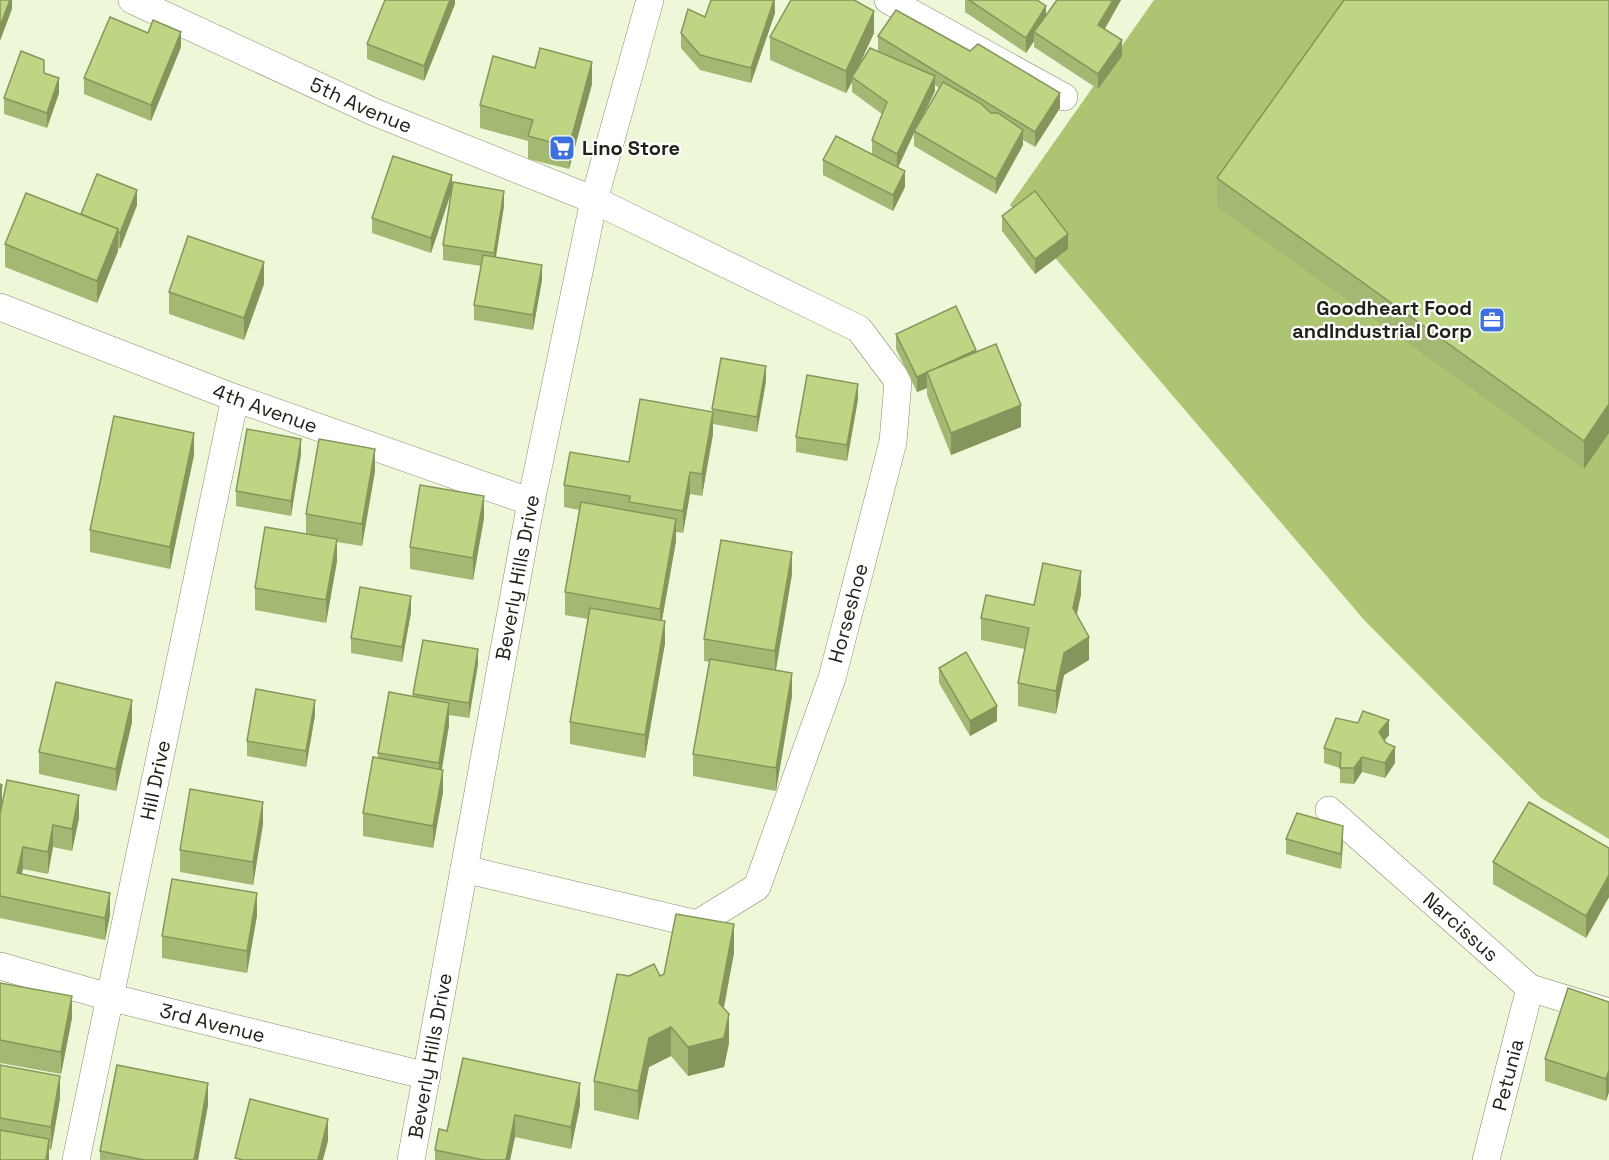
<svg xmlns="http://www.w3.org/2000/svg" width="1609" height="1160" font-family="'Space Grotesk',sans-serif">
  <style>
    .forest { fill: #adc473 }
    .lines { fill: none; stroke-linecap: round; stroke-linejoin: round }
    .minor-casing { stroke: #848d70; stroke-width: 28 }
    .minor { stroke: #fff; stroke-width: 27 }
    .wall { fill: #a3b872; fill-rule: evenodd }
    .shaded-wall { fill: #85965c }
    .building { fill: #bed684; stroke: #85965c; stroke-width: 1.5 }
    .labels { text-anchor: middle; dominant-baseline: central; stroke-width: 4.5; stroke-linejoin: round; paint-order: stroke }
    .street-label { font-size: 20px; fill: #202418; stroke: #fff }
    .poi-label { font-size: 20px; font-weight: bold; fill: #202418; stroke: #fff; text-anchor: start }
  </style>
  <rect width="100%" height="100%" fill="#eef8d8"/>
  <polygon class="forest" points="1154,0 1609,0 1609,839 1541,798 1365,621 1010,205"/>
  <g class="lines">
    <g class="minor-casing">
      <g id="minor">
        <path id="s1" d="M132,0l242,112 220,88 265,129 39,52 -5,61 -61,236 -75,209 -60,37 -233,-55"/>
        <polyline points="888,0 1064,97"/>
        <path id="s2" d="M0,307l235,91 296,104"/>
        <path id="s3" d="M1329,810l201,178 79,24"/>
        <path id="s4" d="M0,966l109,31 318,79"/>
        <path id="s5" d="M76,1160l159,-762"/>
        <path id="s6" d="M411,1160l120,-658 63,-302 56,-200"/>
        <path id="s7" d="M1486,1160l44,-172"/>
      </g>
    </g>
    <use href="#minor" class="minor"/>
  </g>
  <g class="wall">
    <polygon points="455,0 455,4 424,81 367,59 367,44"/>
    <polygon points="775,0 775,13 751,83 700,70 681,48 681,33 705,17"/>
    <polygon points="965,0 1037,0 1046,14 1121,0 1105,29 1122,56 1098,89 1034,47 1034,41 1026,53 965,12"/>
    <polygon points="1609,0 1609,433 1584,469 1217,207 1217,178"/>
    <path d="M874,33l-15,32 25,-11 -6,-3v-15l182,72 -25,39 -12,-7v5l-27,49 -82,-48v-13l-16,35 7,19 -12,24 -70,-36v-15l49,-5v-15l10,-26 -30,-22v-10l-6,11 -76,-33v-23zM935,85l4,3 -18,31 14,-28z"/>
    <polygon points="181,47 151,121 84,94 84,78"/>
    <polygon points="592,84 569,169 528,159 528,141 480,128 480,105"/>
    <polygon points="59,93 47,128 4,114 4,98"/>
    <polygon points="452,187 504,206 496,257 542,280 533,330 474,320 474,305 481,266 443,260 443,245 451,193 431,253 372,233 372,218"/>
    <polygon points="137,205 120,249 118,248 118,251 97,303 5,267 5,244 81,214"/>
    <polygon points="1002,216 1068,249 1035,274 1002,231"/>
    <polygon points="264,284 244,340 169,314 169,292"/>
    <polygon points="896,334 976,353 1021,427 951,455 927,395 927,388 917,392 896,349"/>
    <polygon points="766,381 757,432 713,424 713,434 702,496 690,494 683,533 676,532 676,541 662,620 665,643 645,758 570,744 570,722 588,619 565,615 565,592 579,510 564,507 564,485 629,462 712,412 712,409"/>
    <polygon points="858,399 847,461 796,452 796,437"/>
    <polygon points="301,454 291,516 236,506 236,491"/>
    <polygon points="194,455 170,569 90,552 90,530"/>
    <polygon points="375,471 362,546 337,542 337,561 326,623 255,610 255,588 306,534 306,514"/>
    <polygon points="484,518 473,580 410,569 410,547"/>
    <polygon points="792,574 776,670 792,696 776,791 693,776 693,754 709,662 704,661 704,639"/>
    <polygon points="1081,594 1077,615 1089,660 1064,675 1056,714 1018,706 1018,683 1025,649 981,640 981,618"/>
    <polygon points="411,612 402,662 351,653 351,638"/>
    <polygon points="478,664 469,718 449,715 449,725 442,769 443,792 433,848 363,836 363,813 378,758 378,753 413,697 413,694"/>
    <polygon points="939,668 997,721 970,736 939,683"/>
    <polygon points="315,715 306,767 247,756 247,741"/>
    <polygon points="132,722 116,791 39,774 39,752"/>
    <polygon points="1389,735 1384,741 1395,763 1385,778 1362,772 1354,784 1340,783 1340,768 1324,763 1324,748"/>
    <polygon points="0,784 2,803 79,818 72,851 53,847 48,874 23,869 21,874 110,915 105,940 0,918"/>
    <polygon points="263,824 253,885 180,872 180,850"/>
    <polygon points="1286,839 1343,841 1341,869 1286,854"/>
    <polygon points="1609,848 1609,897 1586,938 1493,884 1493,862"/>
    <polygon points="257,915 247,973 162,958 162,936"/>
    <polygon points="734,953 724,1008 729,1043 724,1067 688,1076 671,1056 649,1067 638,1120 594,1110 594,1081 629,976 660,976"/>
    <polygon points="0,983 72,1018 61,1074 0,1063"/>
    <polygon points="1609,1002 1609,1092 1606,1101 1545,1081 1545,1059"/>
    <polygon points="463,1058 580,1105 571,1149 515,1137 510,1160 435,1160 435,1150 447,1131"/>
    <polygon points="0,1065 60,1098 51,1150 49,1149 49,1160 0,1160"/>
    <polygon points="208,1105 198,1160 100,1160 100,1151"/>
  </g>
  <g class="shaded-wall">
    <polygon points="10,0 12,0 12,9 0,41 0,26"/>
    <polygon points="450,0 455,0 455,4 424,81 424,66"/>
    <polygon points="774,0 775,13 751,83 751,68"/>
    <polygon points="1113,0 1121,0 1098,40 1098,25"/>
    <polygon points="1046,6 1046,21 1034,32 1034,41 1026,53 1026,38"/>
    <polygon points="874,11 874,33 853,78 852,77 852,82 846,93 846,71"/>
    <polygon points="181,32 181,47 151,121 151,105"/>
    <polygon points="1122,40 1122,56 1098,89 1098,74"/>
    <polygon points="592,62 592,84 569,169 569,147"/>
    <polygon points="935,76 935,91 915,131 914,131 914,133 897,169 897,154"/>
    <polygon points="59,78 59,93 47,128 47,113"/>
    <polygon points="1060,93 1060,108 1035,147 1035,132"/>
    <polygon points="1023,130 1023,145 996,194 996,179"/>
    <polygon points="905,171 905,187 893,211 893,195"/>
    <polygon points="452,175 452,190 431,253 431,238"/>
    <polygon points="137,190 137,205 120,249 120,233"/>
    <polygon points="504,191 504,206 494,268 494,253"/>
    <polygon points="118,229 118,251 97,303 97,281"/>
    <polygon points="1068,234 1068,249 1035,274 1035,259"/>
    <polygon points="264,262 264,284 244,340 244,318"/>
    <polygon points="542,265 542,280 533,330 533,315"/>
    <polygon points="976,350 976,365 927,372"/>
    <polygon points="766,366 766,381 757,432 757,417"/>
    <polygon points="927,372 927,388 917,392 917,377"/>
    <polygon points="858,384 858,399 847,461 847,445"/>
    <polygon points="1609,404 1609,433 1584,469 1584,441"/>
    <polygon points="1021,405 1021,427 951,455 951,433"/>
    <polygon points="713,412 713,434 702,496 702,474"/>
    <polygon points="194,433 194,455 170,569 170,547"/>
    <polygon points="301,439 301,454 291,516 291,501"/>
    <polygon points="375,449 375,471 362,546 362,524"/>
    <polygon points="690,472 690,494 683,533 683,511"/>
    <polygon points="484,496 484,518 473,580 473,558"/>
    <polygon points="676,519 676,541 660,631 660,609"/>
    <polygon points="337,539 337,561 326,623 326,600"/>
    <polygon points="792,552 792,574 775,674 775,651"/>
    <polygon points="1081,571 1081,594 1073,630 1073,608"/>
    <polygon points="411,596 411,612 402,662 402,647"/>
    <polygon points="665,621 665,643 645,758 645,735"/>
    <polygon points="1089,637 1089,660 1064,675 1056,714 1056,691 1064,653"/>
    <polygon points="478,649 478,664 469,718 469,703"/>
    <polygon points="792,673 792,696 776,791 776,768"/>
    <polygon points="132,700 132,722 116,791 116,769"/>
    <polygon points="315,700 315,715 306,767 306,751"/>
    <polygon points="449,703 449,725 439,786 439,763"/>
    <polygon points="997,706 997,721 970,736 970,721"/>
    <polygon points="1389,720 1389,735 1379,747 1379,732"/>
    <polygon points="1395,747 1395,763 1385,778 1385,763"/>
    <polygon points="1362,757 1362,772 1354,784 1354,768"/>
    <polygon points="443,770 443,792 433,848 433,826"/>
    <polygon points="2,785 2,807 0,818 0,796"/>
    <polygon points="79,795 79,818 72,851 72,829"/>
    <polygon points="263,802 263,824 253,885 253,862"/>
    <polygon points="53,825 53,847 48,874 48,852"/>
    <polygon points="1343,826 1343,841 1341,869 1341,854"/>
    <polygon points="23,847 23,869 17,896 17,873"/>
    <polygon points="1609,875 1609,897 1586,938 1586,916"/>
    <polygon points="110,893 110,915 105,940 105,918"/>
    <polygon points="257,893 257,915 247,973 247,951"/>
    <polygon points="734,924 734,953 719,1031 719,1003"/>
    <polygon points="72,996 72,1018 61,1074 61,1052"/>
    <polygon points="729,1014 729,1043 724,1067 688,1076 688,1047"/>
    <polygon points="671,1027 671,1056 649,1067 638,1120 638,1091 649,1038"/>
    <polygon points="1609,1070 1609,1092 1606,1101 1606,1079"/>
    <polygon points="60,1076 60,1098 51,1150 51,1127"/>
    <polygon points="208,1083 208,1105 198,1160 194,1160"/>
    <polygon points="580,1083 580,1105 571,1149 571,1127"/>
    <polygon points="515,1115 515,1137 510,1160 506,1160"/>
    <polygon points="328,1119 328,1141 323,1160 318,1160"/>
    <polygon points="49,1139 49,1160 46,1160"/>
  </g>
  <g class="building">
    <polygon points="0,0 10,0 0,26"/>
    <polygon points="385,0 450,0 424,66 367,44"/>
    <polygon points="711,0 774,0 751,68 700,55 681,33 688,9 705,17"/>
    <polygon points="791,0 854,0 874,11 846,71 770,37"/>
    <polygon points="969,0 1037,0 1046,6 1026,38"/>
    <polygon points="1057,0 1113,0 1098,25 1122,40 1098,74 1034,32"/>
    <polygon points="1344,0 1609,0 1609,404 1584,441 1217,178"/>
    <polygon points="896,10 970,51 978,44 1060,93 1035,132 878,36"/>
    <polygon points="110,17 148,33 153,20 181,32 151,105 84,78"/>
    <polygon points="540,48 592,62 569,147 528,136 533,120 480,105 493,56 535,68"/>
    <polygon points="870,48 935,76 897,154 872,140 887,102 852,77"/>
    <polygon points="21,51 44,60 44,73 59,78 47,113 4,98"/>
    <polygon points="943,82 980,103 991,113 998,113 1023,130 996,179 914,131"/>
    <polygon points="836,136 905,171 893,195 823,160"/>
    <polygon points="393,156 452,175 431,238 372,218"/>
    <polygon points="97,174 137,190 120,233 118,232 118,229 81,214"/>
    <polygon points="453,182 504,191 494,253 443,245"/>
    <polygon points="1035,191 1068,234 1035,259 1002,216"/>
    <polygon points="26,193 118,229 97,281 5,244"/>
    <polygon points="188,236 264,262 244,318 169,292"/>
    <polygon points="483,255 542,265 533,315 474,305"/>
    <polygon points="956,306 976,350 917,377 896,334"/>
    <polygon points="996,344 1021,405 951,433 927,372"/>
    <polygon points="721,358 766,366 757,417 712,409"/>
    <polygon points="807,375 858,384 847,445 796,437"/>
    <polygon points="640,399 713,412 702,474 690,472 683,511 629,502 630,496 564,485 570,452 629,462"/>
    <polygon points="114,416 194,433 170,547 90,530"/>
    <polygon points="247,429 301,439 291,501 236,491"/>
    <polygon points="319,439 375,449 362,524 306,514"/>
    <polygon points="420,485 484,496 473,558 410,547"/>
    <polygon points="581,502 676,519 660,609 565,592"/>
    <polygon points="265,527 337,539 326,600 255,588"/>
    <polygon points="721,540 792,552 775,651 704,639"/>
    <polygon points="1043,563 1081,571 1073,608 1089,637 1064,653 1056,691 1018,683 1029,628 981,618 986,595 1034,605"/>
    <polygon points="360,587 411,596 402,647 351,638"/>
    <polygon points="590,608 665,621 645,735 570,722"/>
    <polygon points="423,640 478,649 469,703 413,694"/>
    <polygon points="966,652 997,706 970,721 939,668"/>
    <polygon points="710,659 792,673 776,768 693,754"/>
    <polygon points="56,682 132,700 116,769 39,752"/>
    <polygon points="256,689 315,700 306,751 247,741"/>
    <polygon points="389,692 449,703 439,763 378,753"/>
    <polygon points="1363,711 1389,720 1379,732 1386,743 1395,747 1385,763 1362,757 1354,768 1340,768 1341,753 1324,748 1336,718 1358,723"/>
    <polygon points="373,757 443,770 433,826 363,813"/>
    <polygon points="7,780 79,795 72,829 53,825 48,852 23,847 17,873 110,893 105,918 0,896 0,814"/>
    <polygon points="0,784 2,785 0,796"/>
    <polygon points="190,789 263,802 253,862 180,850"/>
    <polygon points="1529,802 1609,848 1609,875 1586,916 1493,862"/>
    <polygon points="1297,813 1343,826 1341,854 1286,839"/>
    <polygon points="172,879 257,893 247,951 162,936"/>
    <polygon points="676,914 734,924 719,1003 729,1014 724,1038 688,1047 671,1027 649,1038 638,1091 594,1081 617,974 629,976 654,964 660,976 664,974"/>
    <polygon points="0,983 72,996 61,1052 0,1040"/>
    <polygon points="1568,988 1609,1002 1609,1070 1606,1079 1545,1059"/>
    <polygon points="463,1058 580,1083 571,1127 515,1115 506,1160 484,1160 435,1150 439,1129 447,1131"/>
    <polygon points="0,1065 60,1076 51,1127 0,1118"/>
    <polygon points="117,1065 208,1083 194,1160 144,1160 100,1151"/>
    <polygon points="250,1099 328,1119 318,1160 243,1160 235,1158"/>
    <polygon points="0,1130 49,1139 46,1160 0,1160"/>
  </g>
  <defs>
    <g id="supermarket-square" transform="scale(1.35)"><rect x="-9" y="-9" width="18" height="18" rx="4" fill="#3e6fdf" stroke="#fff"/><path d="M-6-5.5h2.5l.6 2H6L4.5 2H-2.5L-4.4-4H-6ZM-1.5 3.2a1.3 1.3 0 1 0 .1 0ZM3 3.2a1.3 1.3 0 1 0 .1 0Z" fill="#fff"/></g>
    <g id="office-square" transform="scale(1.35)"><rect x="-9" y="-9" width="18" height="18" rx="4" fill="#3e6fdf" stroke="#fff"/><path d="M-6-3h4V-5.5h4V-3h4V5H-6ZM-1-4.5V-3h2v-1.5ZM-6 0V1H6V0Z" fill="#fff"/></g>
  </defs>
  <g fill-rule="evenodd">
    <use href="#supermarket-square" x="562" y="148"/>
    <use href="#office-square" x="1492" y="320"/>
  </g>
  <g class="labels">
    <g class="street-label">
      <text stroke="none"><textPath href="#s1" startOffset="252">5th Avenue</textPath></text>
      <text stroke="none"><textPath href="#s2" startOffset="284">4th Avenue</textPath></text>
      <text stroke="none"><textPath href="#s6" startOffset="592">Beverly Hills Drive</textPath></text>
      <text transform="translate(848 613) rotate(-75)">Horseshoe</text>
      <text stroke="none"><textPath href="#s5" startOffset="388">Hill Drive</textPath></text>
      <text stroke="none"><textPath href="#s3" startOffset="176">Narcissus</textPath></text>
      <text stroke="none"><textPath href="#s4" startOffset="220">3rd Avenue</textPath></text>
      <text stroke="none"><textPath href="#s6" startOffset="106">Beverly Hills Drive</textPath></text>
      <text stroke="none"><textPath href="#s7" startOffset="88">Petunia</textPath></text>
    </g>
    <g class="poi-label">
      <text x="582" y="148">Lino Store</text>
      <text x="1472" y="308" text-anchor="end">Goodheart Food<tspan x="1472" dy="23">andIndustrial Corp</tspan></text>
    </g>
  </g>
</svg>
